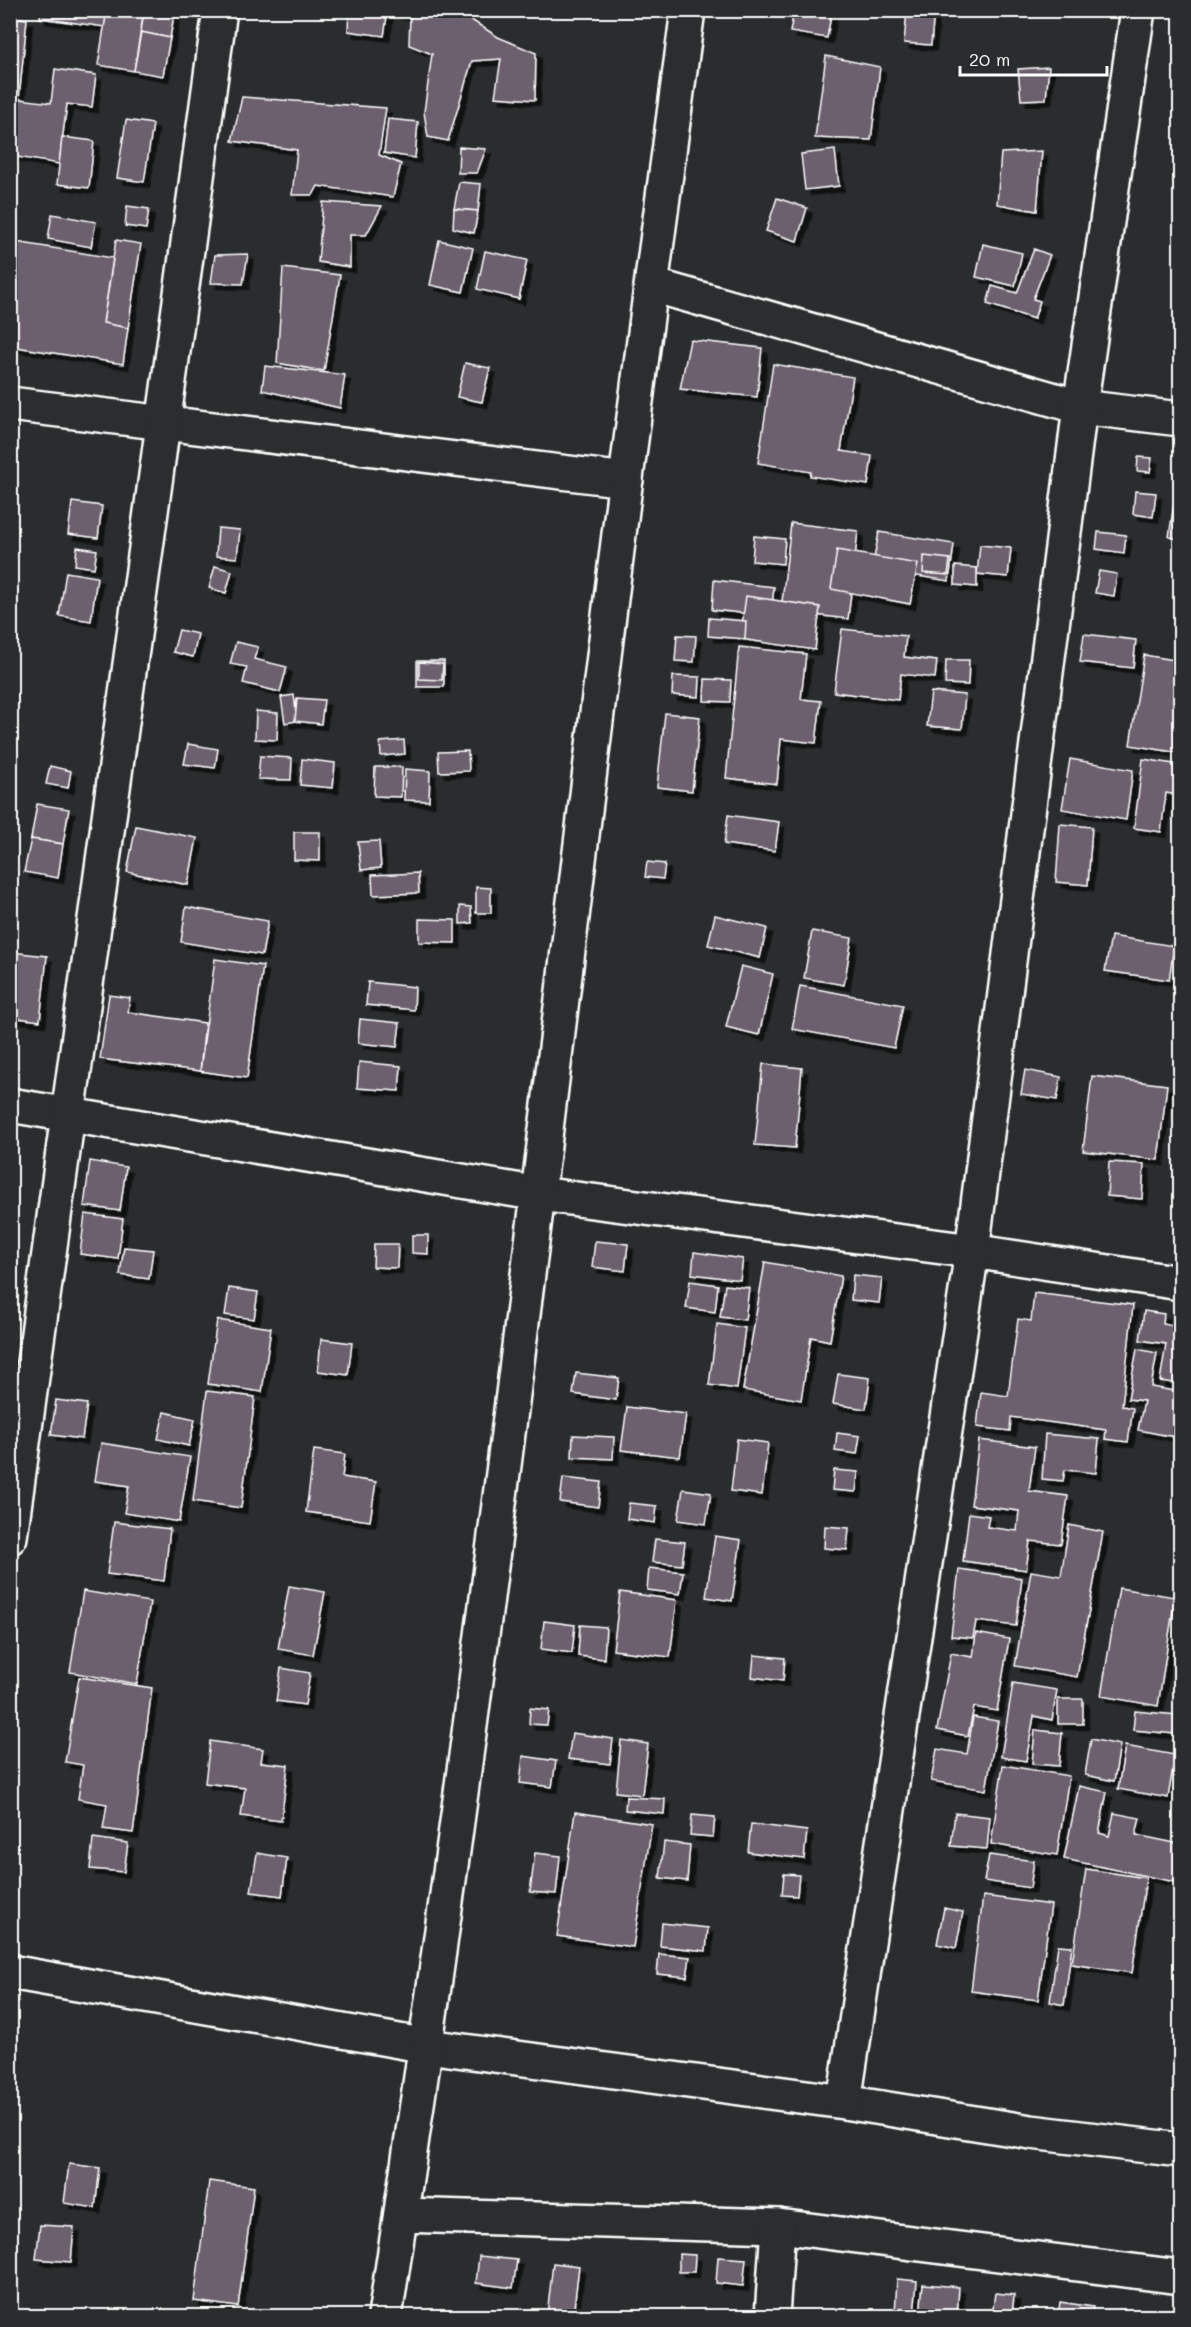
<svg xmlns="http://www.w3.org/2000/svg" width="1191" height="2327" font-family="Mali,sans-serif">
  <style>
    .building { fill: #6d606e; stroke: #fff; stroke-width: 1.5; filter: url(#shadow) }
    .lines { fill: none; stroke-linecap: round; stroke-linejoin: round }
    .street-casing { stroke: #fff; stroke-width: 38 }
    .street { stroke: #2a2d2e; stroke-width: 33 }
  </style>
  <defs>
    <filter id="shadow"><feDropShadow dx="5.5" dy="5.5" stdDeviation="0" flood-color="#0009"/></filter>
  </defs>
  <rect width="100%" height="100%" fill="#2a2d2e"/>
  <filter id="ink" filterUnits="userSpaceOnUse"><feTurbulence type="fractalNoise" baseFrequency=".0167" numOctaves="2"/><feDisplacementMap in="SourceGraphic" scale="12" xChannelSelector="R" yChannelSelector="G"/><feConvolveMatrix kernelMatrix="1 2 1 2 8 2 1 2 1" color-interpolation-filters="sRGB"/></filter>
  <g filter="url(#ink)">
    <g class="building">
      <polygon points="41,10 107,10 105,27 40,18"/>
      <polygon points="107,10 144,10 134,71 98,65"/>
      <polygon points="144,10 175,10 170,38 141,32"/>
      <polygon points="349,10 388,10 384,36 348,31"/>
      <polygon points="394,10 462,10 462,14 498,37 536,53 535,100 495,97 501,59 472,61 448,141 428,137 424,112 432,54 409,45 410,16 395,13"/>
      <polygon points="794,10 832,10 827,38 790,32"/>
      <polygon points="907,10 934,10 931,45 904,43"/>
      <polygon points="10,17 27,19 16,128 10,127"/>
      <polygon points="141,32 170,38 163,76 134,71"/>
      <polygon points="826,56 880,67 871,140 815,138"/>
      <polygon points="1049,67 1046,99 1021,100 1018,69"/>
      <polygon points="55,69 96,75 92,107 67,104 59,164 11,156 20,99 51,103"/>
      <polygon points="242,97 386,108 379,155 401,164 393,197 318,186 313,195 292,195 297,150 232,141"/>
      <polygon points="388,119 418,122 415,158 384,153"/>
      <polygon points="126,120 153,124 144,182 117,178"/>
      <polygon points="62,137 94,141 89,188 57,184"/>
      <polygon points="459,147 486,149 477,173 458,173"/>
      <polygon points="835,150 839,186 805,190 801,154"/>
      <polygon points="1042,151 1037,211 997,204 1001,153"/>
      <polygon points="459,182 481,184 478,211 454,209"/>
      <polygon points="777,198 807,208 797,241 766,231"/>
      <polygon points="323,202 382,206 366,235 350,235 350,267 318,262"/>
      <polygon points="127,206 149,209 146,229 125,226"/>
      <polygon points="454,209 478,211 474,233 453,228"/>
      <polygon points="52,214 96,222 91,247 48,239"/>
      <polygon points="116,240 141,244 128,328 103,323"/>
      <polygon points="439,240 473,248 463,292 430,285"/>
      <polygon points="10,241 113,258 103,323 128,328 123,364 10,346"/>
      <polygon points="983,244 1022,253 1015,286 976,277"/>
      <polygon points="1034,249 1050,255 1033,299 1040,301 1034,319 987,304 992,286 1017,293"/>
      <polygon points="485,251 527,260 519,299 477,289"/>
      <polygon points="248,254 243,284 211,283 215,255"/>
      <polygon points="283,268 340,275 324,371 277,363"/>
      <polygon points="690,340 762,348 757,397 680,389"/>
      <polygon points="465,363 490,368 482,402 457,397"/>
      <polygon points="773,364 853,377 841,451 872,456 868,485 810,476 811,472 758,463"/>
      <polygon points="265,366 345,375 340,408 262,390"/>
      <polygon points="1138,457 1152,458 1150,472 1137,471"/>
      <polygon points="1135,491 1156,493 1153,517 1133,514"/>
      <polygon points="72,502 102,506 98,538 68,534"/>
      <polygon points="1174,503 1180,504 1180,539 1169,537"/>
      <polygon points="791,523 858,531 848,619 781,611"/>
      <polygon points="218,528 240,530 237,558 216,556"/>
      <polygon points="879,532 954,544 949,581 872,569"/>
      <polygon points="1098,532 1126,535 1124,553 1096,549"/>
      <polygon points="754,536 785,539 783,564 752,561"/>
      <polygon points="980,545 1011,548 1008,577 977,574"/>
      <polygon points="77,547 97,550 94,568 75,565"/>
      <polygon points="837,550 918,564 910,604 831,589"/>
      <polygon points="924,556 950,559 948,575 923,573"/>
      <polygon points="215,566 232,571 226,593 209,588"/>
      <polygon points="955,566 977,568 977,587 955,585"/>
      <polygon points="1099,571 1117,574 1114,596 1095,593"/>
      <polygon points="66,572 97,577 91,621 59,616"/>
      <polygon points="714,580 774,587 771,616 712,610"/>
      <polygon points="746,596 820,607 815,650 740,639"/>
      <polygon points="709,618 746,621 745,639 708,636"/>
      <polygon points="842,629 906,636 904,657 937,661 935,678 901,674 898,700 834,692"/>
      <polygon points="179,630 198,634 193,657 173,652"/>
      <polygon points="1084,634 1136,640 1133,668 1080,662"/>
      <polygon points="677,635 696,636 694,662 675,661"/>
      <polygon points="236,642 258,647 254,659 287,667 280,692 243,683 247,667 230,664"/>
      <polygon points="739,647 806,654 801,699 821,701 816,743 781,739 777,784 726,778"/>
      <polygon points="1144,655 1180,661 1180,753 1130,745"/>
      <polygon points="946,660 969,660 968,685 945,684"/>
      <rect x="417" y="661" width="27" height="26"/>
      <polygon points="419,662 443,664 442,680 419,679"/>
      <polygon points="673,676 700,677 699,697 672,695"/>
      <polygon points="705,679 731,680 730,702 704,701"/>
      <polygon points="931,692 965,695 962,729 927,726"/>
      <polygon points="294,695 297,721 285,723 281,697"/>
      <polygon points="297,698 324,700 321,724 295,721"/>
      <polygon points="256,711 278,713 277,740 255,739"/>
      <polygon points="665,713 700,717 692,791 657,787"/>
      <polygon points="404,740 405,754 381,756 380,742"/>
      <polygon points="188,744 218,749 215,768 184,764"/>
      <polygon points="468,751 469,771 439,772 438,752"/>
      <polygon points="260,756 292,758 291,780 258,779"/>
      <polygon points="302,759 335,763 333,788 300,785"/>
      <polygon points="1070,759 1133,770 1126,820 1062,809"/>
      <polygon points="1143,759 1180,765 1180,795 1166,793 1161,832 1134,828"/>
      <polygon points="50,766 71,771 68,788 46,784"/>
      <polygon points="375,767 402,767 401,797 374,796"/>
      <polygon points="405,769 430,771 429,801 404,800"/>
      <polygon points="37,804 69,809 63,844 31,839"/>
      <polygon points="728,815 779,822 775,851 724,844"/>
      <polygon points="1060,824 1092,827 1088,885 1056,882"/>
      <polygon points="136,826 197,838 188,885 127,872"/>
      <polygon points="294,832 320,832 320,861 294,860"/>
      <polygon points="31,839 63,844 58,878 24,872"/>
      <polygon points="379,841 381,868 361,870 358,842"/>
      <polygon points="647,862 665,864 663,879 645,877"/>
      <polygon points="418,873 419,893 373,895 372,875"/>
      <polygon points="476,887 491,888 491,913 476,913"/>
      <polygon points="460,906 471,907 472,923 460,924"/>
      <polygon points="186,907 268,921 262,955 181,942"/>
      <polygon points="715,915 767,928 760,958 708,945"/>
      <polygon points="419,919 455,920 455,943 419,942"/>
      <polygon points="812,931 852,938 844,985 804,978"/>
      <polygon points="1111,936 1174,946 1169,980 1105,971"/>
      <polygon points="10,952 47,956 40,1021 10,1017"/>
      <polygon points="215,959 263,966 247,1078 200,1071"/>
      <polygon points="741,966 773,974 759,1035 726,1027"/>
      <polygon points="368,982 415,987 414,1010 366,1005"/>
      <polygon points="800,986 903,1005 894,1048 792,1029"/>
      <polygon points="109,995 130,998 128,1012 205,1023 200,1071 100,1059"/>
      <polygon points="360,1019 400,1023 397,1047 358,1043"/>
      <polygon points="359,1062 401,1066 399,1091 357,1088"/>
      <polygon points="763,1064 802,1068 795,1148 755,1145"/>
      <polygon points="1025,1070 1061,1077 1057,1100 1021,1094"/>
      <polygon points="1092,1076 1167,1085 1158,1160 1083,1151"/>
      <polygon points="90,1161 126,1167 120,1211 84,1206"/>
      <polygon points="1109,1162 1144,1164 1142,1199 1107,1196"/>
      <polygon points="85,1214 123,1219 118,1259 80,1254"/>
      <polygon points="412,1235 428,1235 428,1254 412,1253"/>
      <polygon points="595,1241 628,1244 625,1271 592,1267"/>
      <polygon points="374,1244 398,1244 397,1268 373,1267"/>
      <polygon points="124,1247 153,1250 149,1279 120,1275"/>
      <polygon points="694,1252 743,1259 740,1280 692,1274"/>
      <polygon points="765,1262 841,1276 830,1341 811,1337 801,1400 743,1390"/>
      <polygon points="853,1275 882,1278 879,1303 851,1300"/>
      <polygon points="690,1281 718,1285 715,1312 686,1308"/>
      <polygon points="725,1285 749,1288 745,1320 720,1317"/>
      <polygon points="229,1288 258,1292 254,1319 225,1315"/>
      <polygon points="1034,1293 1133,1305 1122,1406 1133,1408 1128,1442 1105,1439 1106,1430 1011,1417 1010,1431 977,1427 981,1392 1008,1396 1018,1319 1031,1321"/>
      <polygon points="1144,1311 1164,1314 1163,1324 1180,1327 1180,1384 1160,1381 1166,1344 1140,1340"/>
      <polygon points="217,1320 271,1328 262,1392 208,1384"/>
      <polygon points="717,1324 745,1328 737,1389 709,1385"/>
      <polygon points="321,1339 352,1343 348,1375 318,1371"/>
      <polygon points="1137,1349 1157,1353 1151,1387 1180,1392 1180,1438 1138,1430 1144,1401 1128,1399"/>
      <polygon points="576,1373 619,1378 616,1400 573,1394"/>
      <polygon points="838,1374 870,1378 866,1409 833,1404"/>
      <polygon points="207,1391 255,1397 241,1508 193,1501"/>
      <polygon points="56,1400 87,1404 82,1439 51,1435"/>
      <polygon points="627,1407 686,1414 680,1457 621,1450"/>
      <polygon points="164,1412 195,1419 189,1446 158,1439"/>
      <polygon points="837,1433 860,1436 857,1454 835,1451"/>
      <polygon points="1045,1434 1099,1439 1096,1473 1065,1470 1063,1481 1042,1479"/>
      <polygon points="573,1435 614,1437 613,1459 572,1457"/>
      <polygon points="737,1439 768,1443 762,1495 731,1491"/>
      <polygon points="979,1440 1035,1447 1029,1491 1068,1496 1061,1544 1030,1541 1026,1570 963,1561 969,1513 989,1516 987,1527 1017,1531 1019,1511 971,1505"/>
      <polygon points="101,1443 190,1457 179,1522 124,1513 129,1486 95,1481"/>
      <polygon points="314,1450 345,1454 342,1477 376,1482 370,1521 306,1512"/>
      <polygon points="834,1470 858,1472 856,1492 832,1490"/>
      <polygon points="563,1478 601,1482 598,1507 560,1502"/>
      <polygon points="683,1489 711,1493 706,1524 678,1520"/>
      <polygon points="629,1503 657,1506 655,1523 627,1519"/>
      <polygon points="114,1522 170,1529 164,1581 107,1574"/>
      <polygon points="1069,1525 1103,1532 1077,1677 1015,1666 1031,1571 1061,1576"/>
      <polygon points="825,1526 849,1528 847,1550 824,1548"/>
      <polygon points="715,1536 741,1540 732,1601 706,1597"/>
      <polygon points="655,1539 685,1542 682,1565 652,1562"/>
      <polygon points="649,1568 683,1572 680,1594 647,1590"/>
      <polygon points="959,1569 1022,1578 1016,1626 976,1621 973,1638 951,1636"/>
      <polygon points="289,1586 325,1592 313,1655 278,1649"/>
      <polygon points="1119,1588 1175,1597 1158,1706 1101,1696"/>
      <polygon points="83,1591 150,1602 137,1684 70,1672"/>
      <polygon points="620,1592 677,1600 670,1657 613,1650"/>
      <polygon points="544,1621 575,1625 572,1653 541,1649"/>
      <polygon points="580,1625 606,1627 604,1659 578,1656"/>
      <polygon points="976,1633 1009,1639 997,1711 974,1707 968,1736 937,1730 951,1653 973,1657"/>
      <polygon points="754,1655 785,1658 783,1681 752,1677"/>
      <polygon points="281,1668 310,1673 305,1705 276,1701"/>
      <polygon points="79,1677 152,1688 133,1833 103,1829 107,1804 78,1799 83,1765 65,1762"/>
      <polygon points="1013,1683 1057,1690 1052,1720 1034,1716 1026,1761 1001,1757"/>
      <rect x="1058" y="1699" width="25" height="25"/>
      <polygon points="530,1708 549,1710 547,1725 529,1724"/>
      <polygon points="1135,1711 1177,1715 1175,1734 1133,1730"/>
      <polygon points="973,1717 998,1721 986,1790 931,1781 937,1749 967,1754"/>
      <polygon points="1035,1730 1062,1733 1059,1766 1032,1764"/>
      <polygon points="572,1733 613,1739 610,1764 568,1759"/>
      <polygon points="1091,1739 1120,1745 1114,1781 1085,1775"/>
      <polygon points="621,1740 648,1744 642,1795 616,1792"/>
      <polygon points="210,1741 263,1749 261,1762 288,1765 281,1821 241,1816 245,1788 205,1783"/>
      <polygon points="1125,1746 1175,1755 1168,1798 1118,1789"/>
      <polygon points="523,1756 556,1761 552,1787 520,1783"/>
      <polygon points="1003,1765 1069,1776 1057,1855 991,1844"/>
      <polygon points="1079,1786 1107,1792 1099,1833 1109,1836 1114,1813 1140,1818 1136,1835 1180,1844 1180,1840 1180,1883 1064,1859"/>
      <polygon points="626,1797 665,1799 664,1814 625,1810"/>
      <polygon points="575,1812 652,1824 633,1947 557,1936"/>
      <polygon points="955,1813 990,1817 987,1849 951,1846"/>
      <polygon points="692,1815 715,1817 713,1837 690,1835"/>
      <polygon points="751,1824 807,1831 804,1859 748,1852"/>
      <polygon points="93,1838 128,1843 124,1872 90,1869"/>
      <polygon points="664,1842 690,1845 687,1881 660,1878"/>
      <polygon points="257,1853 287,1858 282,1896 251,1892"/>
      <polygon points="535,1853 560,1856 556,1894 530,1892"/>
      <polygon points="989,1855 1034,1861 1030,1888 984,1881"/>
      <polygon points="1086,1869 1146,1878 1132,1973 1072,1964"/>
      <polygon points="784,1874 799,1875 797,1896 782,1895"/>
      <polygon points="983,1896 1051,1905 1038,2000 971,1991"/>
      <polygon points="944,1908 963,1912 956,1948 937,1944"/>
      <polygon points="662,1923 708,1928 706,1951 660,1946"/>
      <polygon points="1058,1945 1072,1946 1064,2005 1050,2002"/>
      <polygon points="659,1954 690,1957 687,1977 657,1974"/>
      <polygon points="69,2164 100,2168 95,2208 64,2203"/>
      <polygon points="209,2181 254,2187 238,2307 194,2301"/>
      <polygon points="40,2225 74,2227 71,2262 36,2259"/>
      <polygon points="679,2254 695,2255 694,2272 679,2272"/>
      <polygon points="479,2256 517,2260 513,2288 476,2283"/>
      <polygon points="718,2257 746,2259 743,2286 716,2283"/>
      <polygon points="553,2263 579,2266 573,2316 547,2316"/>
      <polygon points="897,2279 917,2281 914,2315 895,2314"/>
      <polygon points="923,2284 959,2287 957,2316 920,2315"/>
      <polygon points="995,2293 1014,2295 1012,2316 992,2316"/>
      <polygon points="1176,2295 1180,2296 1180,2316 1173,2316"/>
      <polygon points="1060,2302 1093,2307 1092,2316 1058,2316"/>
    </g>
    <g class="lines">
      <g class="street-casing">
        <g id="street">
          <polyline points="652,285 1080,407 1180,419"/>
          <polyline points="10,404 626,480"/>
          <polyline points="10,1105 539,1194 972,1251 1180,1283"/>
          <polyline points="10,1537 220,10"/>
          <polyline points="10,1972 427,2046 844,2102 1031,2132 1180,2150"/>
          <polyline points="844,2102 972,1251 1080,407 1138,10"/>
          <polyline points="401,2215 778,2226 1180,2277"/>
          <path d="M385,2316c95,-608 164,-1220 240,-1830 20,-159 42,-317 63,-476"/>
          <polyline points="772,2316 778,2226"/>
        </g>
      </g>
      <use href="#street" class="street"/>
    </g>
  </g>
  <rect width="1191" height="2327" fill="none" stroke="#2a2d2e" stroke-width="36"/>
  <rect x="18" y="18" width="1155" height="2291" fill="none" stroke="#fff" stroke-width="2" filter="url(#ink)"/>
  <path d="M960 66v9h147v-9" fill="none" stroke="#ffffff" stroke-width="3"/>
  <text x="969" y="66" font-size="18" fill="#ffffff" stroke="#2a2d2e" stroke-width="4.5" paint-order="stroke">20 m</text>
</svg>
